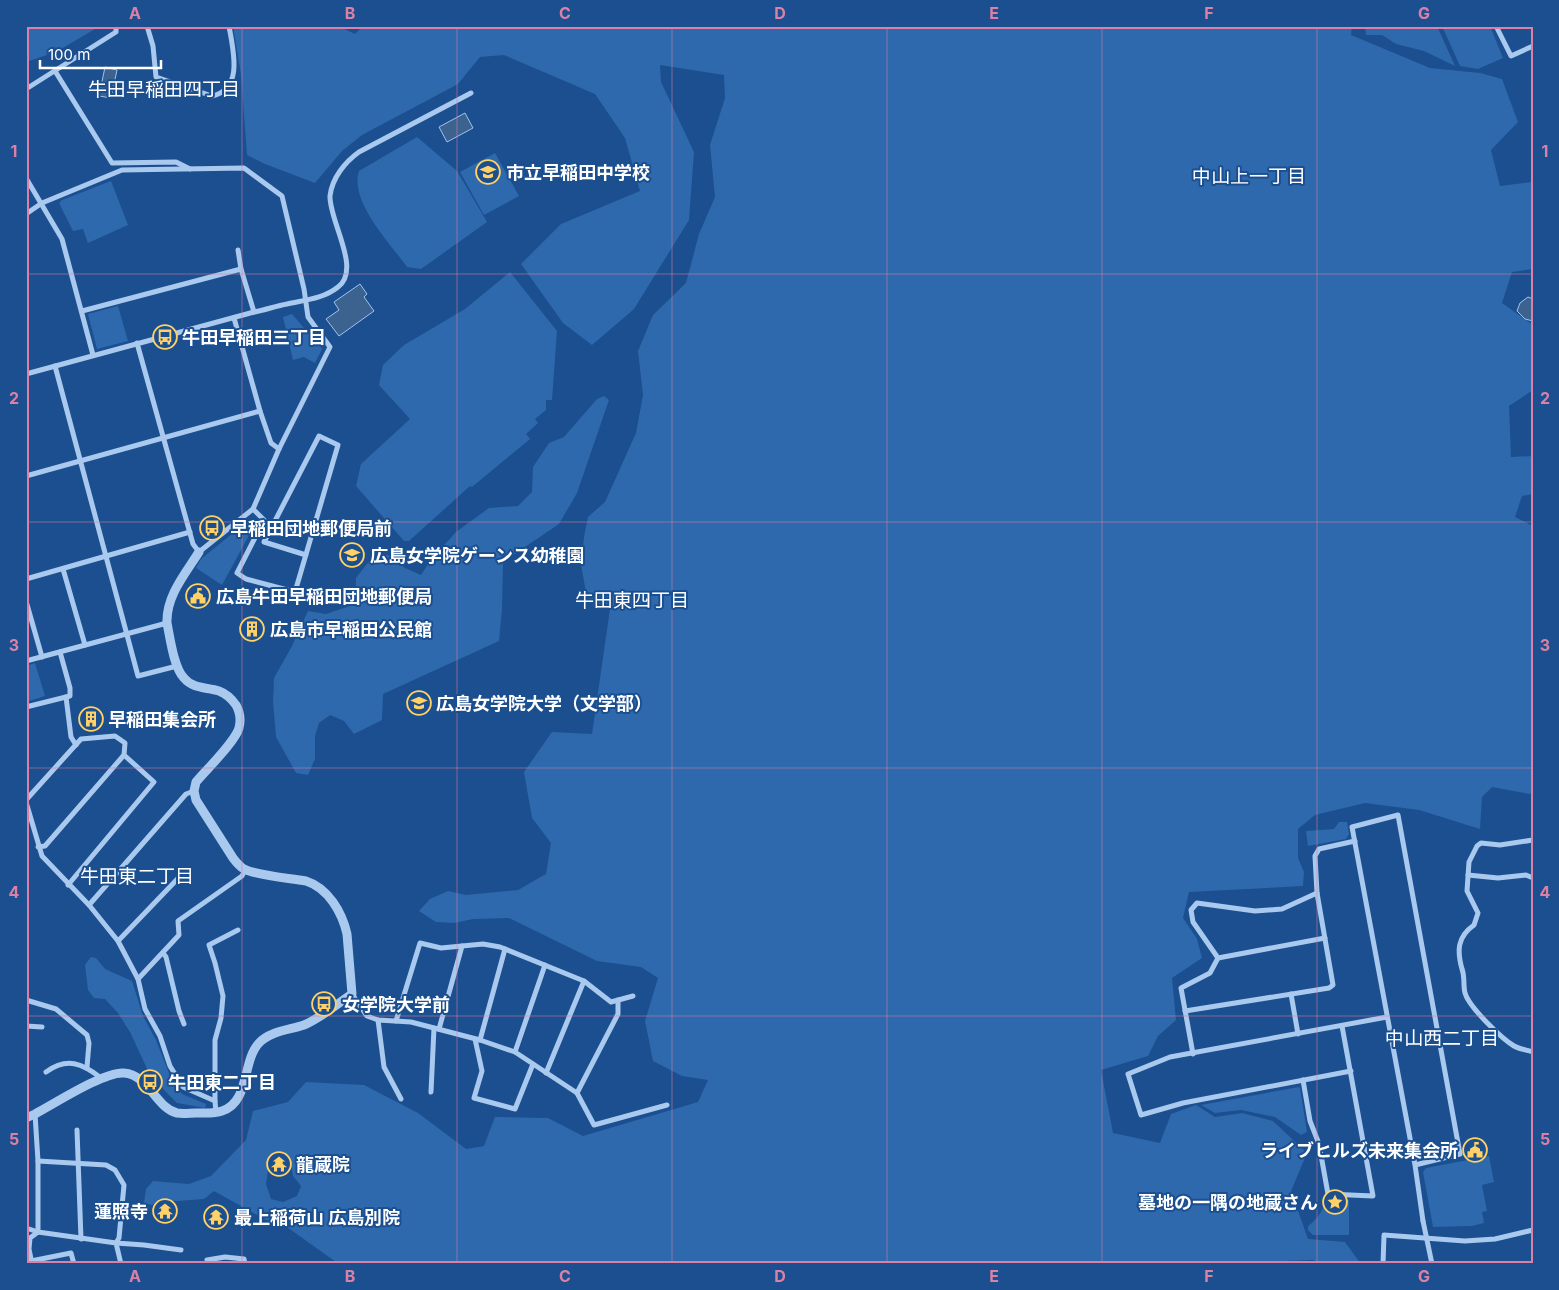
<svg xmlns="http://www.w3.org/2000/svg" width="1559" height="1290" font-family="Inter,'Noto Sans JP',sans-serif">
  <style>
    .green { fill: #2e69ad; fill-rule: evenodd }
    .water { fill: #3c6290; stroke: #9cc4f0 }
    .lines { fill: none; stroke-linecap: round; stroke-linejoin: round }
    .minor { stroke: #a9c9ee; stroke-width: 5 }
    .tertiary { stroke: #a9c9ee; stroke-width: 9 }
    .minor-bridge { stroke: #a9c9ee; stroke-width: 5 }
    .grid { fill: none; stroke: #dd80a5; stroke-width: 1; stroke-opacity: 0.55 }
    .labels { text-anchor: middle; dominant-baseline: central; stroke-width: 4; stroke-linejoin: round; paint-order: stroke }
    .poi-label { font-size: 18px; font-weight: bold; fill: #fff; stroke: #1b4f8f; text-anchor: start }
    .neighbourhood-label { font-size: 19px; fill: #fff; stroke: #1b4f8f }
    .neatline { fill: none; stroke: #dd80a5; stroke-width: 2 }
    .grid-label { font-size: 16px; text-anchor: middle; font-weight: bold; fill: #dd80a5 }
  </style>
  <rect width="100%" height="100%" fill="#1b4f8f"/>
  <g class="green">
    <polygon points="26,26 100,26 56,52 26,62"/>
    <path d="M233,26h105l17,8 8,-8h989l-1,9 79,33 50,5 22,6 16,43 -27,28 9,36 32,-4 1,2v85l-21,3 -10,31 31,22v65l-24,16 2,51 22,-1v38l-11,2 -7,21 18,9v266l-3,2 -38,-7 -10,10 -2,32 -61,-19 -54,-7 -50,12 -17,14v29l6,14 -1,14 -114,6 -6,26 14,21 5,19 -30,20 4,42 -18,16 -10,20 -47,14 12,63 47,10 11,-29 25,-9 19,12 27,-4 31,8 34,32 -16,38 17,48 37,3 16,22h-40l-8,-4 -62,2 -5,2h-863l-2,-3 -45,1 -52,-37 -18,-5 -52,-29 -10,8 -27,2 -18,-2 -7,6 -8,-2 2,-14 7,-8 36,3 22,-8 35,-36 7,-29 35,-9 18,-20 58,3 54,28 48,36 18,-3 11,-29 53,1 35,18 115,-34 10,-22 -26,-4 -29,-15 -8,-40 13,-43 -17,-11 -44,-6 -88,-43 -36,1 -19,4 -18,-1 -17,-11 11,-12 18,-8 18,4 52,-5 28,-16 5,-31 -19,-25 -8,-46 28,-40 40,2 18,-125 -22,-6 -7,-38 3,-28 4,-20 17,-15 31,-69 7,-38 -5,-44 15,-36 33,-32 13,-49 16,-37 -5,-52 15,-47 -1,-23 -64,-10 1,17 33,70 -5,68 -55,89 -42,36 -29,-22 -42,-59 40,-40 79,-33 -15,-53 -30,-44 -91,-39 -24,2 -22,27 -96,51 -20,16 -27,32 -50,-19 -18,-9 -6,-80zM270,1157h20l3,19 8,10 -4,10 -14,6 -12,-3 -5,-15z"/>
    <polygon points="1365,26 1437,26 1455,66 1424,51 1396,44 1382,35 1366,35"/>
    <polygon points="1442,26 1490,26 1503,58 1478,69 1460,66"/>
    <path d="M417,137l40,34 30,51 -66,47 -14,-2c-17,-24 -58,-66 -48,-96z"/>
    <polygon points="495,153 519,196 484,215 460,172"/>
    <polygon points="111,181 128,225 88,243 83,229 73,231 59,203 62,200"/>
    <polygon points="510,272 557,331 552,400 546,400 546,410 535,419 538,423 526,434 530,439 472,487 470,486 409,541 404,541 356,486 361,464 410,419 379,385 383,365 404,345 465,309"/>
    <polygon points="118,306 128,341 97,349 88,314"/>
    <polygon points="292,314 322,349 315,363 304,357 293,360 283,317"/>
    <polygon points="604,396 609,400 577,493 559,524 503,562 502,609 499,641 383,694 382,720 354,734 344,721 330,715 319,723 315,736 315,759 308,775 296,773 276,737 273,702 274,678 292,646 308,611 326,614 350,606 356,593 356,578 370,560 379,556 388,555 405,568 421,575 430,561 456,532 489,508 518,506 532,492 533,467 549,443 564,437 597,399"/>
    <polygon points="249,520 254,521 255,523 253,528 222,585 196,568 201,559"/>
    <polygon points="35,663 45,696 26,702 26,666"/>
    <polygon points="1339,822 1347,822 1349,834 1346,839 1308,846 1306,831 1334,829"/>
    <polygon points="91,957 96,958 105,969 132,981 143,1016 156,1040 172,1081 182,1094 206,1104 205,1108 177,1103 165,1091 149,1073 130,1032 118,1013 105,999 94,998 88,990 85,965"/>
    <polygon points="1299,1087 1300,1088 1307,1132 1301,1135 1275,1117 1241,1110 1215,1113 1201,1105"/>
    <polygon points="1489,1156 1494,1182 1482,1185 1487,1211 1482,1212 1484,1223 1472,1226 1433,1227 1423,1172 1426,1168"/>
    <path d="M1326,1197h2l1,4 20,-1v35h-36l-5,-5v-4c9,-6 17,-18 18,-29z"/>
  </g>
  <g class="water">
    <polygon points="105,67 117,70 111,98 99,96"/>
    <polygon points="465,113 473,128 447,142 439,127"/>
    <polygon points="360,284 367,294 364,297 374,311 339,336 326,319 339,310 334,302"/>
    <polygon points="1528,297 1533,299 1533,321 1525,319 1517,311 1520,303"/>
  </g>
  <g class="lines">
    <g class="minor">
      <path d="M147,26l6,20 3,31 56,19c32,-7 21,-46 17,-70"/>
      <polyline points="1496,26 1511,56 1533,46"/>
      <polyline points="55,71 112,163 176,162 190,169"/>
      <polyline points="26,89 116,32 116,26"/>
      <polyline points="26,178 62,239 93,355"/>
      <polyline points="26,214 42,203 122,170 244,168 282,196 304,289 308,317 330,347 279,449 253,509 199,552 193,544 137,343"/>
      <polyline points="238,250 241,269 254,312"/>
      <polyline points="82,311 241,269"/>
      <polyline points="234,318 260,411 271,443 279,449"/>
      <polyline points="55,366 138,676 177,666"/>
      <path d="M26,374l228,-62c11,-2 22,-6 33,-8 18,-4 36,-5 51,-17 24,-18 -9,-66 -8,-91 2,-18 15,-34 29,-44l112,-59"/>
      <polyline points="26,476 260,411"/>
      <polyline points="253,509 264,520 237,573 246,579 295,592 338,445 319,436 264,542 306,555"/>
      <polyline points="63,569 85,645"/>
      <polyline points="26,579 190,532"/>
      <polyline points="26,601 42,657"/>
      <polyline points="26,661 167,623"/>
      <polyline points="66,697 71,737 76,745"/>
      <polyline points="26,707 70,696 70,688 60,652"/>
      <polyline points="26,800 81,739 115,736 125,743 124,755 45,846 38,847"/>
      <polyline points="26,802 42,856 89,905 118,941 138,979 145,1009 160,1036 170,1066 183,1087 215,1101 216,1113"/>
      <path d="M1533,840l-33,5 -19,-2 -4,3 -8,16 -2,29 11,22 -4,12c-17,12 -17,26 -12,44 3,8 1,16 3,24 4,14 36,45 49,53 5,3 13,4 19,6"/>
      <polyline points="1468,875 1498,878 1526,875 1533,878"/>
      <polyline points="68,885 154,782 124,755"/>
      <polyline points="89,905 186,794 194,791"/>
      <polyline points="118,941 187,869"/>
      <polyline points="163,953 166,957 179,1011 184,1024"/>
      <polyline points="1218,958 1325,938"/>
      <polyline points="138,979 179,935 178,921 242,876 245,870"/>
      <polyline points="352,994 367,1016 378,1020 411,1022 480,1040 515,1052 577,1093 594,1125 667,1105"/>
      <polyline points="1291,994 1298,1034"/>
      <polyline points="26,1000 56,1009 87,1035 89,1043 87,1067"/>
      <polyline points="1185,1011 1329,988 1333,985 1317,893 1315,856 1319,849 1355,841"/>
      <polyline points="378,1020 384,1067 401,1099"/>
      <polyline points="396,1021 420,943 441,948 483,944 500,947 584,981 611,1002 633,996"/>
      <polyline points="26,1026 42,1027"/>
      <polyline points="439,1029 462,946"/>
      <polyline points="475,1039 482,1071 474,1098 515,1109 533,1064"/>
      <polyline points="480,1040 505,949"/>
      <polyline points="515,1052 545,965"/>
      <polyline points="1193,1054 1181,988 1210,973 1218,958 1193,922 1191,910 1197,903 1255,911 1282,909 1317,893"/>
      <polyline points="1351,1071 1183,1103 1141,1115 1128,1074 1170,1057 1387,1017"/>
      <path d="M46,1072c21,-15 36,-9 55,6"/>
      <polyline points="546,1073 584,981"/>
      <polyline points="1303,1080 1310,1121 1319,1144 1328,1194 1373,1196 1342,1026"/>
      <polyline points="431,1092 434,1028"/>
      <polyline points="577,1093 618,1014 618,1000"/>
      <polyline points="215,1101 215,1040 221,1018 223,996 215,963 209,945 238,930"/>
      <polyline points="35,1114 38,1161 38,1232 116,1243 121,1264"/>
      <polyline points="77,1130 81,1239"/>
      <polyline points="38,1161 106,1165 115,1170 124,1185 119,1238 116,1243 144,1245 181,1250"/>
      <polyline points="1415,1165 1460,1154 1398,815 1352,827 1415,1165 1423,1221"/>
      <polyline points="26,1228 38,1232"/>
      <polyline points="31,1261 71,1253 74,1264"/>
      <polyline points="32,1264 29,1249 30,1238 38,1232"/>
      <polyline points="208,1264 207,1260 225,1257 244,1259 245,1264"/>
      <polyline points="1383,1264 1384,1235 1465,1241 1495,1239 1533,1230"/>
    </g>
    <path class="tertiary" d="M26,1118l9,-4c19,-10 70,-43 89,-41 25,2 32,35 53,40 6,1 13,0 19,0 9,0 18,1 26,-2 28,-9 20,-50 37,-68 11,-12 31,-13 45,-18 17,-7 33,-21 48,-31l-5,-60c-5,-22 -19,-46 -41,-53 -16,-3 -48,-5 -62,-12 -5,-3 -8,-7 -11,-11l-37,-58 -2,-9 2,-9c11,-13 39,-40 43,-54 2,-8 1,-16 -3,-23 -5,-7 -9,-11 -17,-14 -13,-4 -26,-2 -35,-13 -10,-10 -14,-40 -17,-55 -1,-27 18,-49 32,-71"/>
    <polyline class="minor-bridge" points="1423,1221 1432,1264"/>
  </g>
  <path class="grid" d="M242,26v1238M457,26v1238M672,26v1238M887,26v1238M1102,26v1238M1317,26v1238M26,274h1507M26,522h1507M26,768h1507M26,1016h1507"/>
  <defs>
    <g id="school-ring" transform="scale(1.25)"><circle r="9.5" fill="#1b4f8f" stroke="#ffd166" stroke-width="1.5"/><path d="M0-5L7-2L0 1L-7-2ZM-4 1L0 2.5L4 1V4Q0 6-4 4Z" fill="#ffd166"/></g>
    <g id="bus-ring" transform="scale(1.25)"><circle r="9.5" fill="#1b4f8f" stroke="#ffd166" stroke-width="1.5"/><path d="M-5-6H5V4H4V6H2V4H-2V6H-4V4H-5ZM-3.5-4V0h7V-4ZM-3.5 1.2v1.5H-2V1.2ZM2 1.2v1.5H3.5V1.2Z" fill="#ffd166"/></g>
    <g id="civic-ring" transform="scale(1.25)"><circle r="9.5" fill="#1b4f8f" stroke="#ffd166" stroke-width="1.5"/><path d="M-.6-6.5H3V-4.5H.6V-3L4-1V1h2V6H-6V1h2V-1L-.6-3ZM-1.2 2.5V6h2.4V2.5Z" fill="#ffd166"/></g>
    <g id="building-ring" transform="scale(1.25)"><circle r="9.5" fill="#1b4f8f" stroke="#ffd166" stroke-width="1.5"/><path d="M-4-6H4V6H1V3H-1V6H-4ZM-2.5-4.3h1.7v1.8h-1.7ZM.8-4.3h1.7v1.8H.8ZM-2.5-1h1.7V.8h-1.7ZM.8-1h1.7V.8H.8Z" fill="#ffd166"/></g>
    <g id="university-ring" transform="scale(1.25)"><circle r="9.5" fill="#1b4f8f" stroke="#ffd166" stroke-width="1.5"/><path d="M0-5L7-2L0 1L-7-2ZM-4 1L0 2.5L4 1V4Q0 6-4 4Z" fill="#ffd166"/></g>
    <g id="temple-ring" transform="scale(1.25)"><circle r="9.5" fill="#1b4f8f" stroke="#ffd166" stroke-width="1.5"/><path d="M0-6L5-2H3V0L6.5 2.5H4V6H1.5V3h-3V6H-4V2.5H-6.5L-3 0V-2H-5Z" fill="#ffd166"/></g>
    <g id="sight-ring" transform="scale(1.25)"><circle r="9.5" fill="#1b4f8f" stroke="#ffd166" stroke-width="1.5"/><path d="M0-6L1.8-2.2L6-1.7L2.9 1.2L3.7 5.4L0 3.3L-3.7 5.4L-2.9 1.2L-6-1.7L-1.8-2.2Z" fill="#ffd166"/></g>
  </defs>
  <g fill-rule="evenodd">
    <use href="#school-ring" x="488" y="172"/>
    <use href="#bus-ring" x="165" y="337"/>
    <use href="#bus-ring" x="212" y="528"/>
    <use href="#school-ring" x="352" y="555"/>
    <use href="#civic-ring" x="198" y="596"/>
    <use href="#building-ring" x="252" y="629"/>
    <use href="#university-ring" x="419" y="703"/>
    <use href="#building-ring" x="91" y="719"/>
    <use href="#bus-ring" x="324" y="1004"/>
    <use href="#bus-ring" x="150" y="1082"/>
    <use href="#civic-ring" x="1475" y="1150"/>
    <use href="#temple-ring" x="279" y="1164"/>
    <use href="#sight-ring" x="1335" y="1202"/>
    <use href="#temple-ring" x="165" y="1211"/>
    <use href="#temple-ring" x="216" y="1217"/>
  </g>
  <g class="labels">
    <g class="poi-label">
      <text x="506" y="172">市立早稲田中学校</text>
      <text x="182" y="337">牛田早稲田三丁目</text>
      <text x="230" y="528">早稲田団地郵便局前</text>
      <text x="370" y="555">広島女学院ゲーンス幼稚園</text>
      <text x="216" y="596">広島牛田早稲田団地郵便局</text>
      <text x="270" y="629">広島市早稲田公民館</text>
      <text x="436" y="703">広島女学院大学（文学部）</text>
      <text x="108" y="719">早稲田集会所</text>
      <text x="342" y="1004">女学院大学前</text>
      <text x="168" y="1082">牛田東二丁目</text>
      <text x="1458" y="1150" text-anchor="end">ライブヒルズ未来集会所</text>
      <text x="296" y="1164">龍蔵院</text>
      <text x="1318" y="1202" text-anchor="end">墓地の一隅の地蔵さん</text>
      <text x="148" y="1211" text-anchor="end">蓮照寺</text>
      <text x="234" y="1217">最上稲荷山 広島別院</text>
    </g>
    <g class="neighbourhood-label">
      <text x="164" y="89">牛田早稲田四丁目</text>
      <text x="1249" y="176">中山上一丁目</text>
      <text x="632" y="600">牛田東四丁目</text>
      <text x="137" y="876">牛田東二丁目</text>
      <text x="1442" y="1038">中山西二丁目</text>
    </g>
  </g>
  <rect width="1559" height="1290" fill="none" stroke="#1b4f8f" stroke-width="55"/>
  <path d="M40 60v8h121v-8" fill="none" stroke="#ffffff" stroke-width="2.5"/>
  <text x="48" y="60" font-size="15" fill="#ffffff" stroke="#1b4f8f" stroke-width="4" paint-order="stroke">100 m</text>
  <rect x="28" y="28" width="1504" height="1234" class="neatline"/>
  <g class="grid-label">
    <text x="135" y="19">A</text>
    <text x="350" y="19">B</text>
    <text x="565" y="19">C</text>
    <text x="780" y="19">D</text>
    <text x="994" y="19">E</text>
    <text x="1209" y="19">F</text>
    <text x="1424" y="19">G</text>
    <text x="14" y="157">1</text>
    <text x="1545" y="157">1</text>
    <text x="14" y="404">2</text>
    <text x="1545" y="404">2</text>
    <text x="14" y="651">3</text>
    <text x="1545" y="651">3</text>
    <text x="14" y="898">4</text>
    <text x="1545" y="898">4</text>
    <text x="14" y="1145">5</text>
    <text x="1545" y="1145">5</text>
    <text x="135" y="1282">A</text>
    <text x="350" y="1282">B</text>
    <text x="565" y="1282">C</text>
    <text x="780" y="1282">D</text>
    <text x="994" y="1282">E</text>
    <text x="1209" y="1282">F</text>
    <text x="1424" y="1282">G</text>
  </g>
</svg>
